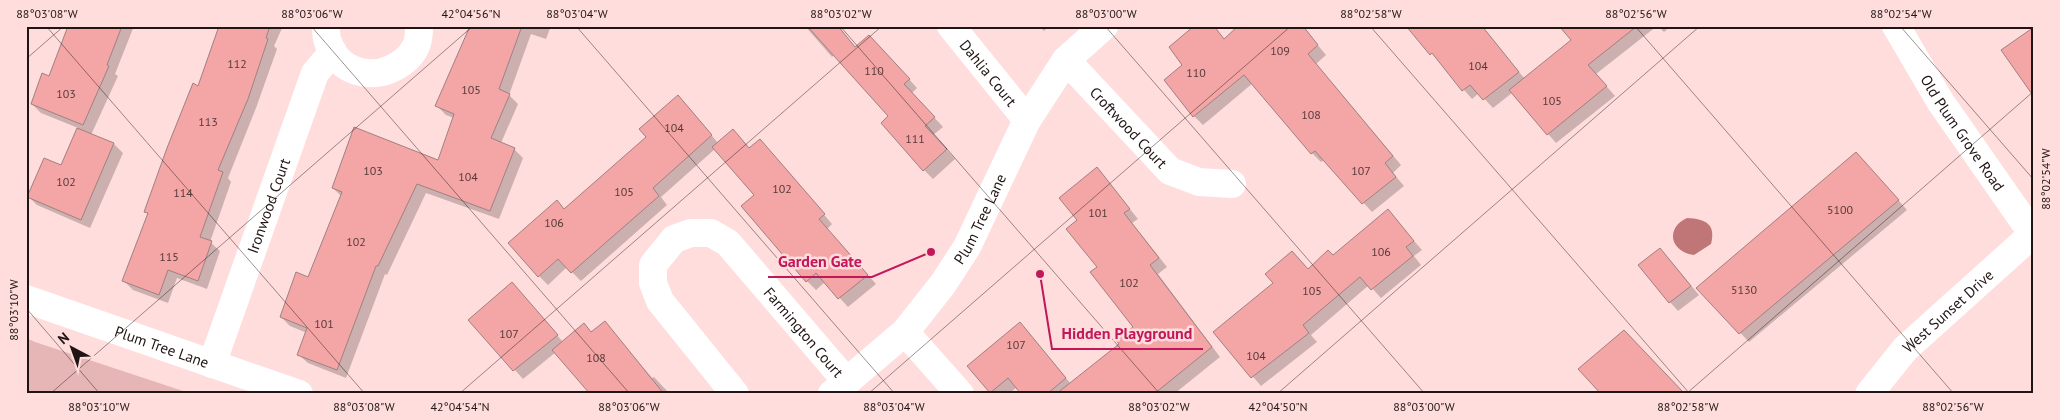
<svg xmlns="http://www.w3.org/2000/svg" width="2060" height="420" font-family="'PT Sans',sans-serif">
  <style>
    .green { fill: #e6b5b5 }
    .water { fill: #c07677 }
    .shadow { fill: #0003 }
    .building { fill: #f4a5a5; stroke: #9f8180 }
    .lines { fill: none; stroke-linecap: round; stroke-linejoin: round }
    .minor { stroke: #fff; stroke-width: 28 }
    .ticks { fill: none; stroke: #201514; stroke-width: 1; stroke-opacity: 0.45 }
    .labels { text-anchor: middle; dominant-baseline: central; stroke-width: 5; stroke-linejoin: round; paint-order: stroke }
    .number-label { font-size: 12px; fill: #553938 }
    .street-label { font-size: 15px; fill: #201514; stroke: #ffdddc }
    .leader { fill: none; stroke: #c2185b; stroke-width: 2 }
    .callout-dot { fill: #c2185b; stroke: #ffdddc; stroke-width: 2 }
    .callout-label { font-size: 16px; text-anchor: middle; font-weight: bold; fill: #c2185b; stroke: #ffdddc; stroke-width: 5; stroke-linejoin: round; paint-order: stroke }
    .neatline { fill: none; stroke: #201514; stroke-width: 2 }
    .ticks-label { font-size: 12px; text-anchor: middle; fill: #201514 }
  </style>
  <rect width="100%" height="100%" fill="#ffdddc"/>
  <polygon class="green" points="26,338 35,342 186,392 181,394 26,394"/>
  <path class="water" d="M1687,218c19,1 29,6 24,26l-17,11c-24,-3 -29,-27 -7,-37z"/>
  <g class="shadow">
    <polygon points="70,26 134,26 115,74 118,76 91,135 114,144 123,153 90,228 37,205 28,196 62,167 78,128 41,113 32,104 49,78"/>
    <polygon points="221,26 283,26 274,46 277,49 256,108 228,178 231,182 210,242 220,251 207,289 177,278 168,303 133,290 124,281 149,215 145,211 199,87"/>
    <polygon points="476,26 551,26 546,39 531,34 509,95 518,104 501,143 514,149 523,158 499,219 426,193 387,275 385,274 346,378 308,363 299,355 307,333 290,326 281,317 309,279 341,196 333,188 438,162 454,118 446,115 437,106"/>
    <polygon points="805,26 838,26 856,48 878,45 917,88 912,93 943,127 933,135 955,159 933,179 924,170 890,117 834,55 832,57"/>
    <polygon points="1039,26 1049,26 1044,31"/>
    <polygon points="1213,26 1225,40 1302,26 1326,55 1316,64 1401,165 1393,173 1404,186 1372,212 1324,160 1321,162 1312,153 1253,83 1203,125 1194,116 1184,65"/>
    <polygon points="1408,26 1485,32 1525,79 1573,40 1568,26 1657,26 1596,74 1615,96 1556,143 1512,93 1493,108 1479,93 1472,99"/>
    <polygon points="1658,26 1671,26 1664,32"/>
    <polygon points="687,106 718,143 749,149 768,149 832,224 827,229 876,284 848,307 825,282 816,290 807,281 755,196 715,149 661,197 667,205 581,281 567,267 548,285 539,276 565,210"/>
    <polygon points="1865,163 1907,210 1749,342 1698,288"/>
    <polygon points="1105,178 1138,219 1132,223 1167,267 1158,274 1220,357 1174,394 1022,394 1017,387 1009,394 992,394 969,367 1020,323 1071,384 1121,344 1135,328 1098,267 1079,220"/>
    <polygon points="1388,211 1422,250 1414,256 1421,265 1381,298 1369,285 1311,335 1317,342 1261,386 1215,332 1308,270 1333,257"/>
    <polygon points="1668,258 1699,295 1678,311 1670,302"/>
    <polygon points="520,293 563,342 584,324 592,333 613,332 652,378 654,377 670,394 591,394 556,352 523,379 470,320"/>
  </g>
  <g class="building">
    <polygon points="68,26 122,26 107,65 109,66 83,125 31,104 42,73 49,76"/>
    <polygon points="219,26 270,26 266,38 268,39 248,99 218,170 223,172 200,237 212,241 198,281 168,270 159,295 122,281 148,213 144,212 167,148 193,83 198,86"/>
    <polygon points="470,26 522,26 499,89 510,94 491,138 515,148 490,211 417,184 378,266 376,266 337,370 297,355 307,328 280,317 296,272 308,277 342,192 332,188 354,127 438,160 454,114 435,106"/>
    <polygon points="807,26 838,26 855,47 869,35 910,79 904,84 935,117 925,126 947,149 923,171 881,123 888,116"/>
    <polygon points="1194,26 1214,26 1224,39 1238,26 1303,26 1318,45 1308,54 1393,156 1385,163 1396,177 1362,204 1315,151 1311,154 1244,75 1193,117 1164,80 1182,65 1169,47"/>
    <polygon points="1406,26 1482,26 1519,72 1483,100 1470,85 1462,91 1432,53 1430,55"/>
    <polygon points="1559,26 1637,26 1588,65 1607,86 1547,135 1509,90 1571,40"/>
    <polygon points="2034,27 2034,97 2001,50"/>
    <polygon points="678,95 712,135 653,188 659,196 571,273 558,259 538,277 508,243 557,200 564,209 646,137 639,129"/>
    <polygon points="77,128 114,143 81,220 27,197 44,158 61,165"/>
    <polygon points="733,129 749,148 760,139 825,214 819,219 868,275 838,299 816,273 806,282 741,206 754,195 712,147"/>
    <polygon points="1856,152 1899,200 1739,334 1696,288"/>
    <polygon points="1097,167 1130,209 1124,213 1159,258 1150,265 1212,347 1154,394 1056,394 1119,344 1116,340 1133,327 1090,272 1097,267 1066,229 1077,220 1059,198"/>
    <polygon points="1388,209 1414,241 1406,247 1413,256 1371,290 1360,277 1303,325 1309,333 1251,378 1213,332 1273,283 1265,274 1292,251 1308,269 1328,250 1333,255"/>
    <polygon points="1660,248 1691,286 1669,303 1638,265"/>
    <polygon points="512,282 558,335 513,371 468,320"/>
    <polygon points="605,321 664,394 590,394 552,350 584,323 591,332"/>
    <polygon points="1020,322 1066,378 1047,394 1021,394 1008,378 990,393 967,366"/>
    <polygon points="1624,330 1685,394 1601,394 1578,369"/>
  </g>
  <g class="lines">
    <g class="minor">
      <path d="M326,26c0,5 0,11 2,16 8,27 39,38 63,27 11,-5 20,-12 25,-23 3,-6 3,-13 3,-20"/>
      <path id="s1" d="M951,26l76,94"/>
      <path id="s2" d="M1896,26l44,75 94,135"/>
      <path id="s3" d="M1066,60l104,111 29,11 33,2"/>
      <path id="s4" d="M26,299l273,95"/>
      <polyline points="905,332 960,394"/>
      <path id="s5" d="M212,364l103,-291 18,-21"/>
      <path id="s6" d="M735,394l-75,-93 -7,-18v-18l21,-26 17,-6h20l17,10 119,139"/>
      <path id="s7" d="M832,394l73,-62 38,-48 24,-37 60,-127 39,-60 38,-34"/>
      <path id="s8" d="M1869,394l36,-45 129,-116"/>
    </g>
  </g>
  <path class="ticks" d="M46,26l319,368M311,26l319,368M576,26l319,368M840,26l320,368M1105,26l320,368M1370,26l320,368M1635,26l319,368M1900,26l134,154M26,59l38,-33M26,308l74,86M50,394l423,-368M459,394l423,-368M868,394l423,-368M1277,394l423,-368M1686,394l348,-303"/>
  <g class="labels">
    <g class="number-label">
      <text x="1280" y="50">109</text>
      <text x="237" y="63">112</text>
      <text x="1478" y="65">104</text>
      <text x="874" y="70">110</text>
      <text x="1196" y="72">110</text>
      <text x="471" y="89">105</text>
      <text x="66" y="93">103</text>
      <text x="1552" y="100">105</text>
      <text x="1311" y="114">108</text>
      <text x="208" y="121">113</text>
      <text x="674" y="127">104</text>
      <text x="915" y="138">111</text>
      <text x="373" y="170">103</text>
      <text x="1361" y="170">107</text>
      <text x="468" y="176">104</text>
      <text x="66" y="181">102</text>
      <text x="782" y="188">102</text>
      <text x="624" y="191">105</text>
      <text x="183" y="192">114</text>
      <text x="1840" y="209">5100</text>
      <text x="1098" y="212">101</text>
      <text x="554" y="222">106</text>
      <text x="356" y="241">102</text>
      <text x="1381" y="251">106</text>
      <text x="169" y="256">115</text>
      <text x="1129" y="282">102</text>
      <text x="1744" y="289">5130</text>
      <text x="1312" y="290">105</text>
      <text x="324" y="323">101</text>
      <text x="509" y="333">107</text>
      <text x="1016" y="344">107</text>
      <text x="1256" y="355">104</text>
      <text x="596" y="357">108</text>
    </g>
    <g class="street-label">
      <text stroke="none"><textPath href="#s1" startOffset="60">Dahlia Court</textPath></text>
      <text stroke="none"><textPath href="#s3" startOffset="92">Croftwood Court</textPath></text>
      <text stroke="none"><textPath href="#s2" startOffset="126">Old Plum Grove Road</textPath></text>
      <text stroke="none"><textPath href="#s5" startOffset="168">Ironwood Court</textPath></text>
      <text stroke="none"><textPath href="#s7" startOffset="232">Plum Tree Lane</textPath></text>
      <text stroke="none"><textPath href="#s8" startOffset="115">West Sunset Drive</textPath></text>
      <text stroke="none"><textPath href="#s6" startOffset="365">Farmington Court</textPath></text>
      <text stroke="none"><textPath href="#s4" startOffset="144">Plum Tree Lane</textPath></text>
    </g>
  </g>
  <path class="leader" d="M931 252L872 277H768M1040 274L1052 349H1203"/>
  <g class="callout-dot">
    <circle cx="931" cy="252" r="5"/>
    <circle cx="1040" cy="274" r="5"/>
  </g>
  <g class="callout-label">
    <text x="820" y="267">Garden Gate</text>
    <text x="1127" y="339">Hidden Playground</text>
  </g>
  <rect width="2060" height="420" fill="none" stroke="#ffdddc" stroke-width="55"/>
  <g transform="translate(72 348) rotate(319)" stroke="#ffdddc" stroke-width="4" paint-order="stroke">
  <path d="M0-4L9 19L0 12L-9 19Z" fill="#201514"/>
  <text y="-8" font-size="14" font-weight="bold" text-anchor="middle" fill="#201514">N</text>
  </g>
  <rect x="28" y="28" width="2004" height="364" class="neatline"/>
  <g class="ticks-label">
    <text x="47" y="18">88°03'08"W</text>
    <text x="312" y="18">88°03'06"W</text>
    <text x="471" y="18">42°04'56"N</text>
    <text x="577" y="18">88°03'04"W</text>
    <text x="841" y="18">88°03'02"W</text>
    <text x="1106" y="18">88°03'00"W</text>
    <text x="1371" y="18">88°02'58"W</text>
    <text x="1636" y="18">88°02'56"W</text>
    <text x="1901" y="18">88°02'54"W</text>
    <text transform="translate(2046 179) rotate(-90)" y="4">88°02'54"W</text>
    <text transform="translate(14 310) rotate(-90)" y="4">88°03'10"W</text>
    <text x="99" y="411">88°03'10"W</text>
    <text x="364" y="411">88°03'08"W</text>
    <text x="460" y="411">42°04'54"N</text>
    <text x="629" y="411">88°03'06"W</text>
    <text x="894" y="411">88°03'04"W</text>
    <text x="1159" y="411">88°03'02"W</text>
    <text x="1278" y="411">42°04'50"N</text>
    <text x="1424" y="411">88°03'00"W</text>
    <text x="1688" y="411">88°02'58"W</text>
    <text x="1953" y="411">88°02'56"W</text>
  </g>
</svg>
